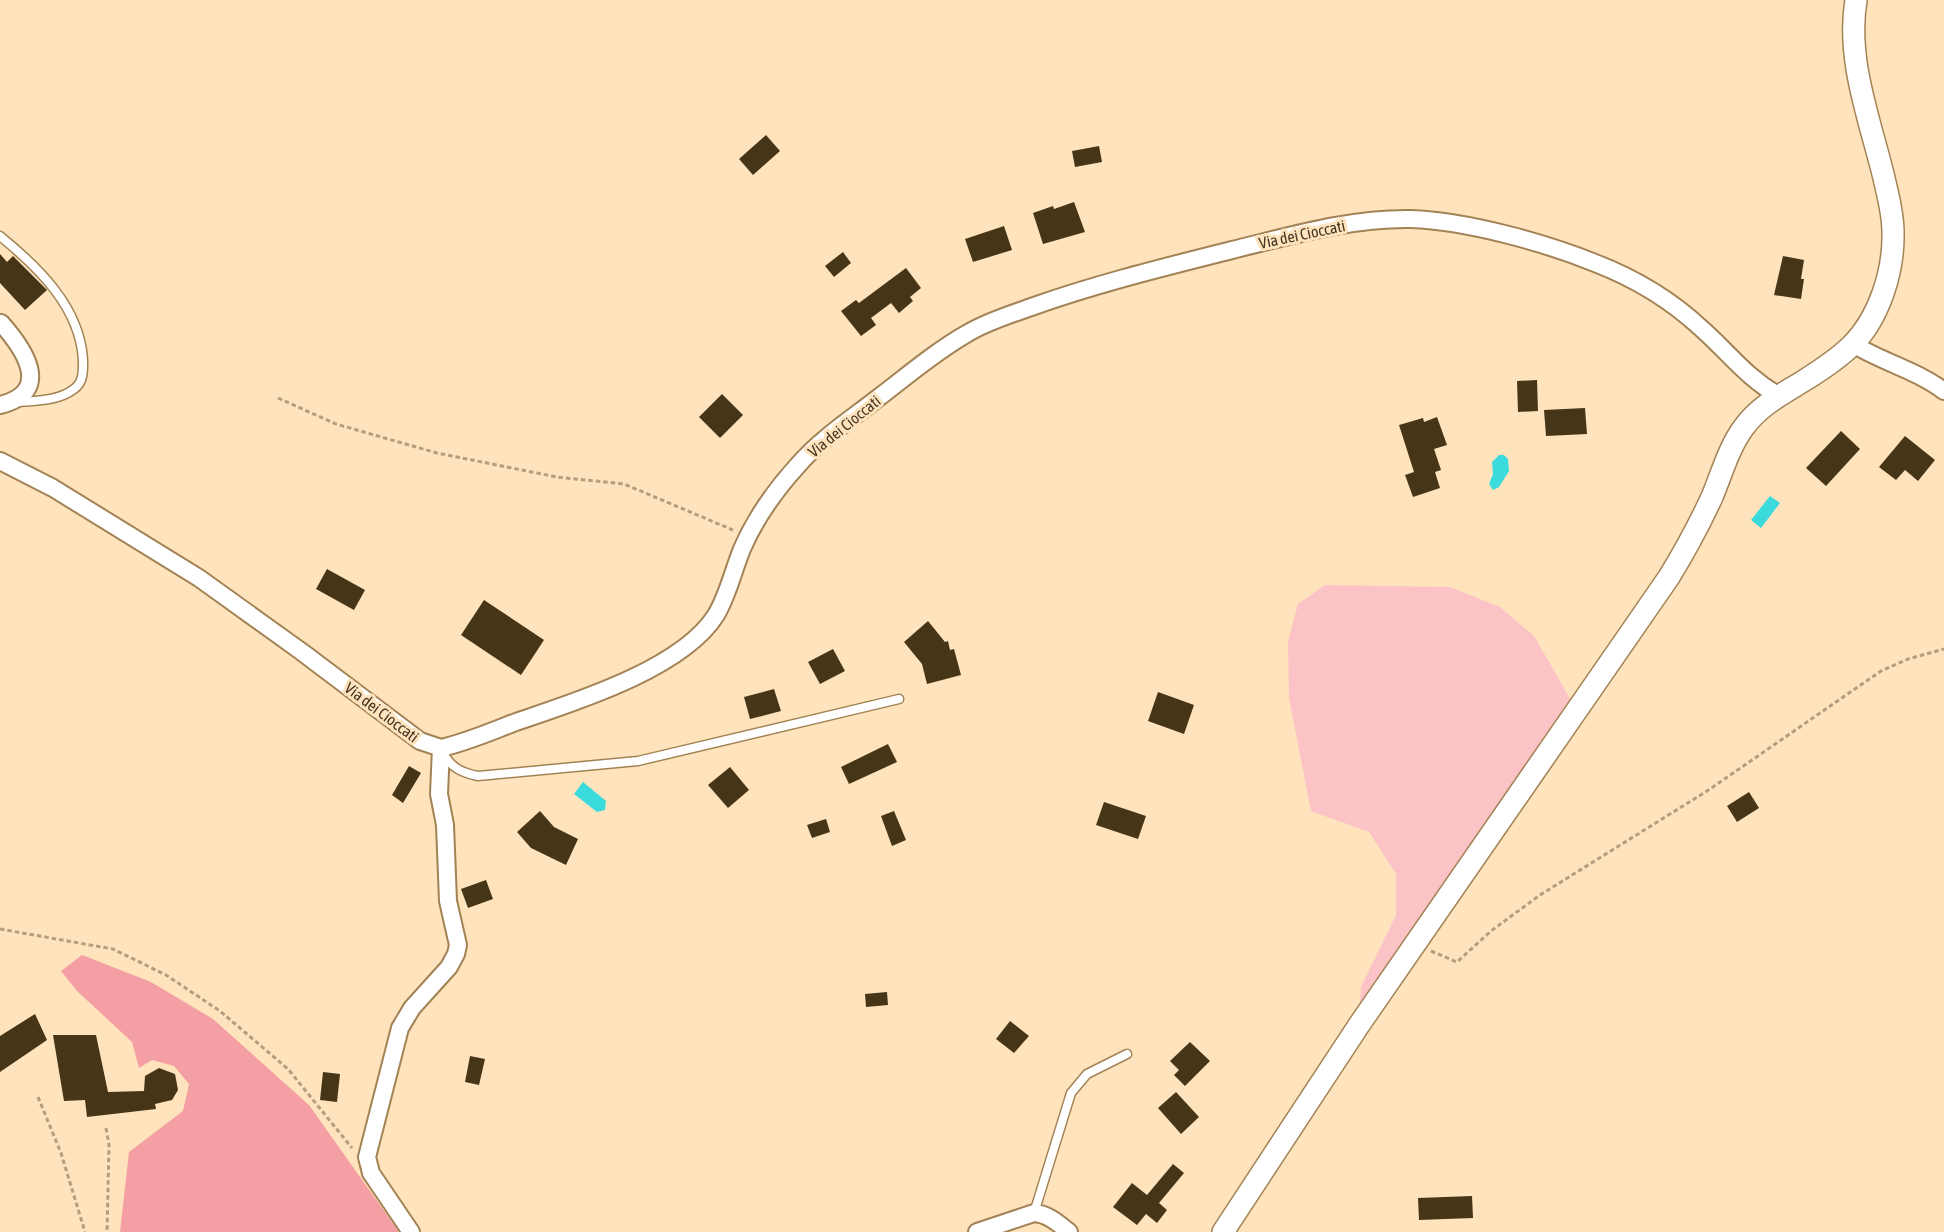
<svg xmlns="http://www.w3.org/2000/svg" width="1944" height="1232" font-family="'Asap Condensed',sans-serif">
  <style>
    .green { fill: #fbc3c5 }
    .forest { fill: #f39fa3 }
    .water { fill: #3bdbdd }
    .building { fill: #473518 }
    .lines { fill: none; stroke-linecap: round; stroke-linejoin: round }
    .service-casing { stroke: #a38355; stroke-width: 11 }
    .minor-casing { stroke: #a38355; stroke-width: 20 }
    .tertiary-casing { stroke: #a38355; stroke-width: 24 }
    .path { stroke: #b49e7f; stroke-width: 3; stroke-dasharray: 4.5 3; stroke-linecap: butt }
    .service { stroke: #fff; stroke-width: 8 }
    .minor { stroke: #fff; stroke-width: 16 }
    .tertiary { stroke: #fff; stroke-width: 21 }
    .labels { text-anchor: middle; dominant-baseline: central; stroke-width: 6; stroke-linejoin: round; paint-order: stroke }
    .street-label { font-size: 16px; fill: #423521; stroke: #fee3bc }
  </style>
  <rect width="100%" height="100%" fill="#fee3bc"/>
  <polygon class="green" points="1325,585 1450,587 1500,607 1534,636 1573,704 1360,1004 1361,987 1396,915 1396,874 1369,832 1311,811 1289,698 1288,641 1298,604"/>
  <polygon class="forest" points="82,955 151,982 213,1019 309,1105 399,1232 120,1232 129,1152 183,1111 189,1084 174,1066 152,1060 139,1068 132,1042 77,991 61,971"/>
  <g class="water">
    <polygon points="1499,455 1504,455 1508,459 1509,471 1499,487 1493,490 1489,484 1493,474 1492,462"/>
    <polygon points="1770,496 1780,503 1761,528 1751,520"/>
    <polygon points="583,782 606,801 605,810 597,812 574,794"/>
  </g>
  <g class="building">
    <polygon points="766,135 780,151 753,175 739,159"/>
    <polygon points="1099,146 1102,162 1075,167 1072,151"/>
    <polygon points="1074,202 1085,232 1043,244 1033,213 1053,206 1054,209"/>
    <polygon points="1004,226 1012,250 973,262 965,239"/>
    <polygon points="843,252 851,263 834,277 825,266"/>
    <polygon points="0,254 7,262 13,256 47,290 25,310 0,283"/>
    <polygon points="1783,256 1804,260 1801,279 1804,279 1801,299 1774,295"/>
    <polygon points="906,268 921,288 910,297 913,301 899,313 891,303 871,318 876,325 861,336 841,311 856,300 859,303"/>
    <polygon points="1537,380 1538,411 1518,412 1517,381"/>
    <polygon points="722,394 743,415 720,438 699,417"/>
    <polygon points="1585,408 1587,434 1546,436 1544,410"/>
    <polygon points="1437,417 1447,445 1434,449 1441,470 1435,472 1440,488 1413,497 1405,475 1414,472 1399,425 1423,418 1424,422"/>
    <polygon points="1841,431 1860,449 1826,486 1806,468"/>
    <polygon points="1905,436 1935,460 1918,481 1905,470 1896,480 1879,467"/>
    <polygon points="327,569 365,590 354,610 316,589"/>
    <polygon points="484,600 544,640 521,675 461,635"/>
    <polygon points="928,621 945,642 948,641 950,650 954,649 961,675 927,684 922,664 904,642"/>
    <polygon points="833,649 845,671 820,684 808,662"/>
    <polygon points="774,689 781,711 750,719 744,697"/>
    <polygon points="1158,692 1194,705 1184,734 1148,721"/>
    <polygon points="888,744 897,762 849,784 841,767"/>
    <polygon points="409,766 421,773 403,803 392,795"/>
    <polygon points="730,767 749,790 728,808 708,785"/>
    <polygon points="1749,792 1759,808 1737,822 1727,806"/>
    <polygon points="1104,802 1146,816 1138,839 1096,825"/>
    <polygon points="540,811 554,827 578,839 566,865 531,848 517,832"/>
    <polygon points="894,811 906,840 892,846 881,816"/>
    <polygon points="826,819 830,832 812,838 807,825"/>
    <polygon points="486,880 493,899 468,908 461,889"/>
    <polygon points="887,992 888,1005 866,1007 865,994"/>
    <polygon points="35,1014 47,1040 0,1072 0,1036"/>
    <polygon points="1010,1021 1029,1036 1014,1053 996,1039"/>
    <polygon points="53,1035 96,1035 108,1092 144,1091 145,1076 159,1068 175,1074 178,1090 172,1100 155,1104 156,1109 87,1117 85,1100 64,1101"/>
    <polygon points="1190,1042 1210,1061 1185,1086 1174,1075 1179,1070 1170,1061"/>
    <polygon points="470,1056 485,1059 479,1085 465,1082"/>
    <polygon points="323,1072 340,1074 337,1102 320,1100"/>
    <polygon points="1176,1092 1199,1117 1181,1134 1158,1108"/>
    <polygon points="1173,1164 1184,1173 1159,1203 1167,1210 1157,1223 1146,1214 1137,1225 1113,1207 1132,1183 1147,1195"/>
    <polygon points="1472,1196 1473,1218 1419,1220 1418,1198"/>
  </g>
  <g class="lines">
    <g class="service-casing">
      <g id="service">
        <path d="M0,236c38,31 80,71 83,124 0,10 1,22 -9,29 -15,12 -40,12 -58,13"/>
        <path d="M444,754c7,14 19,19 34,22l160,-15 261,-62"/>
        <polyline points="1034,1213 1071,1093 1087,1074 1127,1054"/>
      </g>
    </g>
    <g class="minor-casing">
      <g id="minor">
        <path d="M1853,344c29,18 63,26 91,47"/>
        <path d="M0,405c53,-13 25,-55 1,-82"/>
        <path d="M0,461l53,27 146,90 103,74 118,89 21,7c26,-6 51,-17 75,-26 59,-20 166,-53 200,-107 12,-20 17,-44 26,-66 13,-30 35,-61 57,-85 23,-26 52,-45 79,-66 29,-22 58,-47 90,-65 20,-12 44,-19 66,-27 65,-23 131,-39 198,-56 58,-14 117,-32 179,-31 55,2 132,23 184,44 39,15 76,37 107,66 27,24 45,49 77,67"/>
        <polyline points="411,1232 371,1173 367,1157 400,1028 412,1008 449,967 456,954 458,945 448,901 445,825 439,794 441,748"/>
        <path d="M977,1232l57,-19c14,1 24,10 35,19"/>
      </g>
    </g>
    <g class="tertiary-casing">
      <path id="tertiary" d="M1223,1232l136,-207 310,-448c16,-26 30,-52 43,-80 10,-24 17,-50 32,-70 16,-22 39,-33 61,-47 16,-10 34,-22 47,-35 28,-28 42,-75 41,-113 0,-19 -5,-36 -9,-54 -14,-58 -38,-118 -28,-178"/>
    </g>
    <g class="path">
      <polyline points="278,398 336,424 437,453 557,477 624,484 733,530"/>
      <polyline points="0,929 113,949 166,975 220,1011 288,1069 352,1148"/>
      <polyline points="1431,951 1457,962 1491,931 1540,895 1707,791 1881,671 1908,659 1944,649"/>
      <polyline points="38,1097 61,1153 85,1232"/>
      <polyline points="106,1128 109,1145 107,1232"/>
    </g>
    <use href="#service" class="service"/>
    <use href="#minor" class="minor"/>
    <use href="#tertiary" class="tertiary"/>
  </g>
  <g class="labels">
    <g class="street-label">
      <text transform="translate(1302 234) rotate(-12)">Via dei Cioccati</text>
      <text transform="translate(844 426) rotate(-39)">Via dei Cioccati</text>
      <text transform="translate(382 712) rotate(37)">Via dei Cioccati</text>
    </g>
  </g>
</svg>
